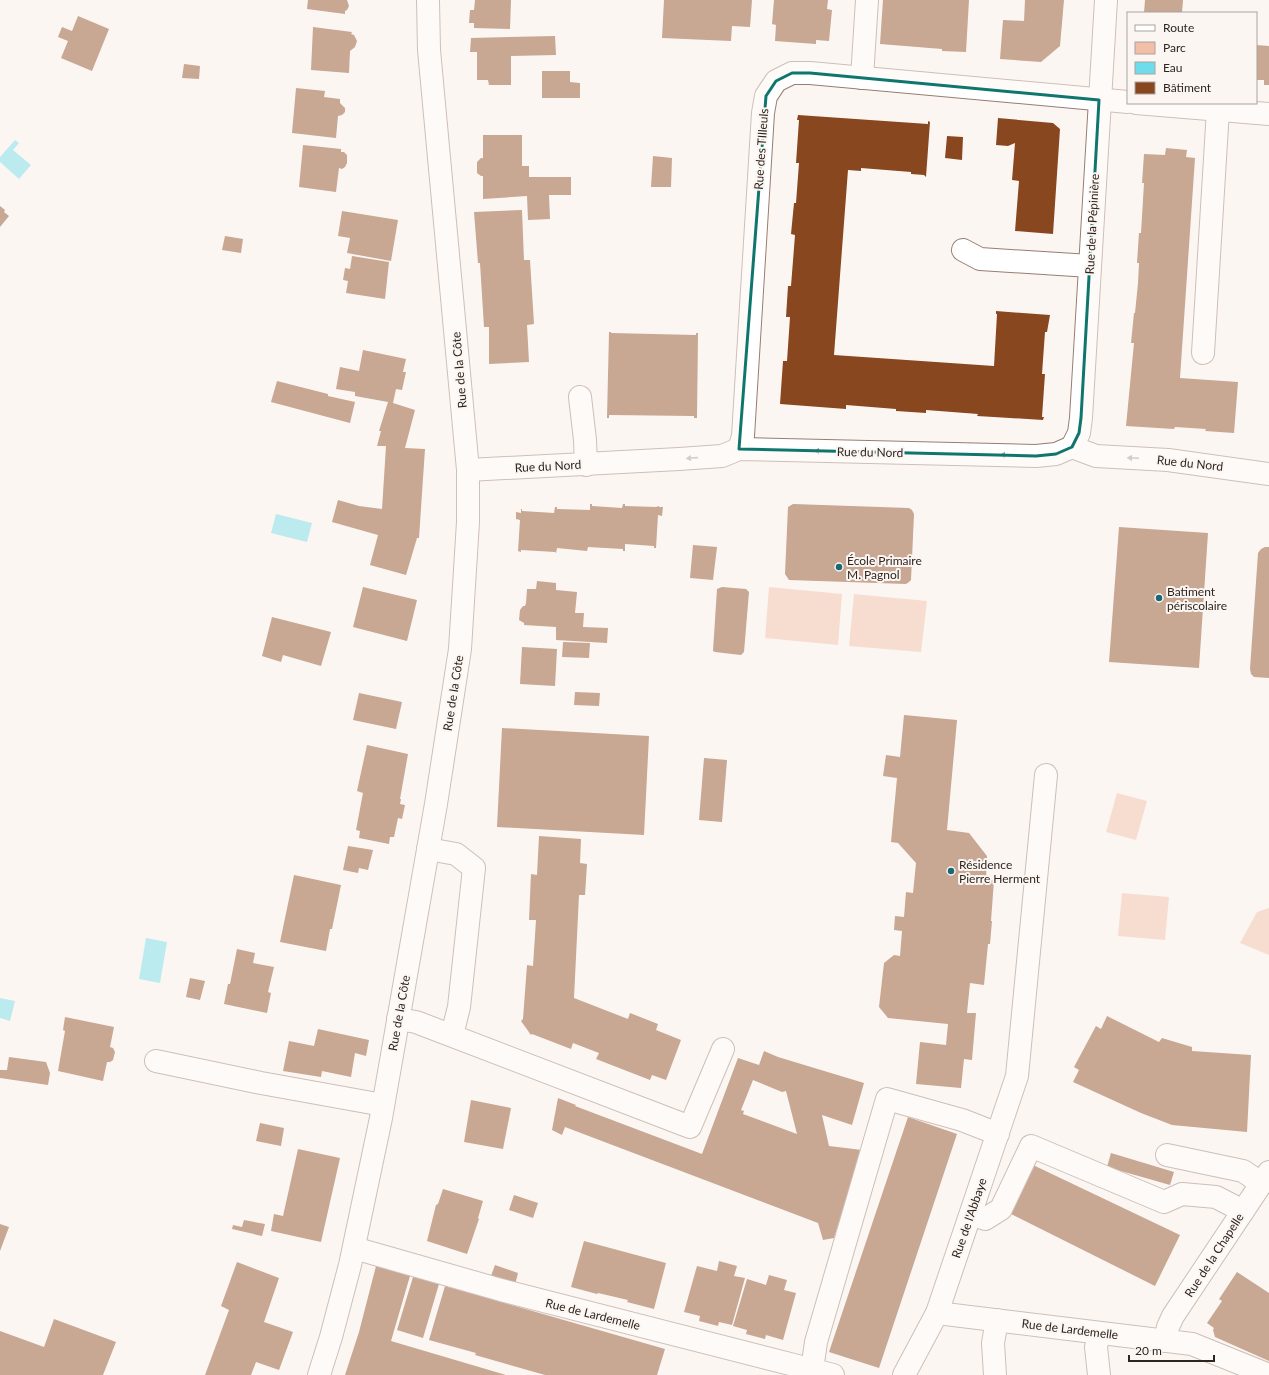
<svg xmlns="http://www.w3.org/2000/svg" width="1269" height="1375" font-family="Lato,sans-serif">
  <style>
    .green { fill: #f1bfa5 }
    .water { fill: #6eddeb }
    .building { fill: #894720; fill-rule: evenodd }
    .lines { fill: none; stroke-linecap: round; stroke-linejoin: round }
    .minor-casing { stroke: #977d70; stroke-width: 24 }
    .minor { stroke: #fff; stroke-width: 22 }
    .oneway { fill: #a19d9a }
    .marked { fill: none; stroke: #0f766e; stroke-width: 3; stroke-linejoin: round }
    .poi-dot { fill: #1c6870; stroke: #fcf6f3; stroke-width: 1.5 }
    .labels { text-anchor: middle; dominant-baseline: central; stroke-width: 4; stroke-linejoin: round; paint-order: stroke }
    .street-label { font-size: 12px; fill: #2f251f; stroke: #fcf6f3 }
    .poi-label { font-size: 12px; fill: #2f251f; stroke: #fcf6f3; text-anchor: start }
  </style>
  <rect width="100%" height="100%" fill="#fcf6f3"/>
  <g class="green">
    <polygon points="769,587 842,594 838,645 765,638"/>
    <polygon points="854,594 927,601 921,652 849,646"/>
    <polygon points="1117,793 1147,801 1136,840 1106,832"/>
    <polygon points="1122,893 1169,897 1165,940 1118,936"/>
    <polygon points="1269,908 1269,955 1240,943 1257,912"/>
  </g>
  <g class="water">
    <polygon points="15,140 19,143 13,150 31,165 19,179 0,162 0,157"/>
    <polygon points="276,514 312,523 307,542 271,533"/>
    <polygon points="146,938 167,942 160,983 139,979"/>
    <polygon points="0,998 15,1001 10,1021 0,1018"/>
  </g>
  <g class="building">
    <polygon points="308,0 347,0 349,6 347,10 345,11 345,14 307,9"/>
    <polygon points="475,0 511,0 510,29 474,28 474,23 469,23 470,10 474,10"/>
    <polygon points="664,0 752,0 750,27 732,26 731,41 662,38"/>
    <polygon points="774,0 828,0 827,9 832,10 829,41 816,40 816,44 775,41 776,25 772,24"/>
    <polygon points="883,0 969,0 966,52 942,51 942,49 880,44"/>
    <polygon points="1025,0 1064,0 1060,46 1041,62 1000,59 1003,20 1024,21"/>
    <polygon points="1145,0 1183,0 1182,13 1144,13"/>
    <polygon points="78,16 109,29 92,71 61,58 68,41 58,37 62,27 72,31"/>
    <polygon points="313,27 352,32 351,34 354,35 357,41 355,47 350,51 349,73 311,70"/>
    <polygon points="555,36 556,55 511,56 511,85 489,85 488,80 477,80 477,52 470,52 471,38"/>
    <polygon points="1256,45 1269,46 1269,85 1264,85 1264,80 1256,80"/>
    <polygon points="184,64 200,66 199,79 182,78"/>
    <polygon points="542,71 570,71 570,82 580,83 580,98 542,98"/>
    <polygon points="296,88 325,91 324,97 340,99 340,103 345,108 345,112 342,115 338,116 336,138 292,133"/>
    <polygon points="798,115 928,124 928,121 930,122 926,177 924,175 911,174 911,172 861,168 861,171 848,170 834,355 994,366 997,314 996,314 996,311 1050,315 1047,332 1045,332 1042,374 1045,374 1042,417 1044,417 1043,420 977,416 978,414 926,410 926,413 896,411 896,409 846,405 846,409 780,404 783,361 787,361 790,317 786,317 788,286 791,286 795,235 791,234 794,203 796,203 799,163 796,163 799,120 797,120"/>
    <polygon points="998,118 1053,123 1060,129 1053,234 1015,231 1019,181 1012,180 1015,143 1008,146 996,145"/>
    <polygon points="483,135 522,135 522,166 529,166 529,177 571,177 571,195 549,195 550,219 528,220 527,196 483,199 483,176 481,176 477,173 477,162 481,158 483,158"/>
    <polygon points="947,136 963,137 962,160 945,158"/>
    <polygon points="303,145 341,149 341,152 344,152 347,155 347,163 345,167 342,169 339,168 336,192 299,187"/>
    <polygon points="1166,148 1187,150 1186,157 1195,158 1180,378 1238,382 1234,433 1205,431 1206,429 1175,427 1174,429 1126,426 1134,343 1131,343 1134,313 1135,313 1138,283 1139,263 1137,263 1139,233 1141,233 1144,183 1142,183 1144,154 1165,155"/>
    <polygon points="653,156 672,158 671,187 651,187"/>
    <polygon points="0,206 5,210 4,212 9,216 0,227"/>
    <polygon points="522,210 524,260 530,260 534,324 527,325 529,362 489,364 489,327 484,327 480,263 478,263 474,212"/>
    <polygon points="342,211 398,220 391,261 347,253 350,238 338,236"/>
    <polygon points="225,236 243,239 241,253 222,250"/>
    <polygon points="352,256 389,262 385,299 346,293 348,281 343,280 345,268 350,269"/>
    <polygon points="609,332 611,332 611,333 696,335 696,333 698,333 697,418 694,418 694,416 609,415 609,418 607,418"/>
    <polygon points="363,350 406,359 403,372 406,372 402,390 396,389 393,403 415,410 405,448 425,449 419,538 417,538 406,575 370,565 378,535 332,522 338,500 359,506 382,509 386,446 377,446 381,431 379,431 388,402 355,396 355,392 336,389 340,367 359,371"/>
    <polygon points="277,381 328,394 328,396 355,402 350,423 271,402"/>
    <polygon points="590,504 592,504 592,506 622,508 623,504 625,504 625,506 656,507 659,506 659,507 663,507 662,516 658,515 656,548 654,548 654,546 625,544 625,551 623,551 623,549 588,547 587,551 557,548 556,553 555,552 521,550 521,552 518,551 520,520 516,519 516,512 521,513 521,509 522,509 522,511 554,513 555,507 557,507 557,509 590,510"/>
    <polygon points="793,504 909,508 912,510 914,514 911,580 909,582 906,584 789,580 785,574 788,507"/>
    <polygon points="1119,527 1208,533 1199,668 1109,662"/>
    <polygon points="693,545 717,547 713,580 690,578"/>
    <polygon points="1265,547 1269,547 1269,678 1254,677 1251,674 1250,669 1258,553 1261,549"/>
    <polygon points="537,581 556,583 556,590 577,592 575,613 584,613 583,627 608,628 607,643 556,640 556,627 524,625 524,623 519,620 520,610 523,606 525,606 526,603 527,589 536,589"/>
    <polygon points="363,587 417,600 407,641 353,627"/>
    <polygon points="722,587 746,589 749,592 744,652 741,655 715,652 713,651 717,589"/>
    <polygon points="272,617 331,632 321,666 283,655 281,662 262,656"/>
    <polygon points="563,642 590,643 589,658 562,657"/>
    <polygon points="522,647 557,649 555,686 520,684"/>
    <polygon points="575,692 600,693 599,706 574,705"/>
    <polygon points="359,693 402,702 396,729 353,720"/>
    <polygon points="904,715 957,720 947,830 969,833 987,856 986,879 994,880 991,921 992,921 990,944 988,944 984,985 970,983 967,1013 976,1013 972,1060 964,1059 961,1088 916,1084 920,1042 946,1045 948,1024 888,1018 879,1007 884,963 894,955 900,956 902,931 894,930 895,916 904,917 906,892 913,893 916,863 898,843 891,842 897,778 883,776 886,755 900,757"/>
    <polygon points="502,728 649,736 644,835 497,827"/>
    <polygon points="367,745 408,754 400,799 401,799 400,804 405,805 402,819 398,818 394,837 390,837 389,844 359,838 360,831 356,830 363,793 357,791"/>
    <polygon points="704,758 727,760 722,822 699,820"/>
    <polygon points="539,836 581,839 580,863 587,864 585,895 579,895 574,998 628,1019 630,1013 658,1024 656,1030 681,1040 666,1080 652,1075 650,1080 596,1059 599,1053 573,1043 571,1049 532,1034 531,1035 521,1021 523,1019 527,965 533,966 536,920 529,920 531,874 537,875"/>
    <polygon points="348,846 373,850 368,870 359,868 358,873 343,870"/>
    <polygon points="294,875 341,885 332,929 330,929 326,951 280,942"/>
    <polygon points="237,949 255,953 253,963 274,967 268,992 271,993 267,1013 224,1004 228,984 230,984"/>
    <polygon points="190,978 205,981 200,1000 186,997"/>
    <polygon points="1107,1016 1159,1042 1162,1038 1192,1047 1192,1051 1251,1055 1247,1132 1172,1125 1141,1113 1073,1082 1079,1070 1074,1067 1096,1026 1101,1029"/>
    <polygon points="65,1017 114,1027 110,1047 113,1048 115,1052 113,1060 110,1062 107,1062 103,1081 58,1071 65,1031 63,1030"/>
    <polygon points="318,1029 369,1040 366,1056 355,1053 351,1077 322,1071 321,1077 283,1071 289,1041 314,1046"/>
    <path d="M764,1051l14,6 86,26 -12,42 -30,-10 7,31 33,4 -28,88 -11,2 -5,-17 -253,-96 -3,8 -10,-5 6,-32 18,7 -1,1 127,48 36,-96 21,7zM753,1080l29,12 4,-1 11,43 -54,-20 1,-3 -3,-1z"/>
    <polygon points="9,1057 46,1062 50,1073 48,1085 0,1078 0,1070 7,1070"/>
    <polygon points="471,1100 511,1108 503,1149 464,1142"/>
    <polygon points="908,1117 957,1134 879,1368 829,1352"/>
    <polygon points="260,1123 284,1128 281,1146 256,1141"/>
    <polygon points="298,1149 340,1158 321,1242 271,1231 274,1214 283,1216"/>
    <polygon points="1111,1153 1174,1172 1170,1185 1107,1167"/>
    <polygon points="1033,1165 1180,1235 1155,1286 1009,1213"/>
    <polygon points="443,1189 483,1201 478,1218 479,1219 467,1254 427,1241 436,1205 438,1204"/>
    <polygon points="514,1195 538,1203 533,1218 509,1210"/>
    <polygon points="244,1220 265,1224 262,1236 232,1229 233,1225 242,1227"/>
    <polygon points="0,1224 9,1227 0,1251"/>
    <polygon points="584,1241 666,1263 654,1309 627,1302 628,1300 598,1293 597,1294 571,1287"/>
    <polygon points="719,1261 737,1266 734,1276 745,1278 732,1325 719,1322 718,1326 699,1321 700,1316 684,1312 697,1266 717,1271"/>
    <polygon points="237,1262 279,1278 264,1322 293,1332 279,1370 256,1362 251,1375 205,1375 229,1310 221,1306"/>
    <polygon points="495,1265 518,1273 514,1289 489,1281"/>
    <polygon points="376,1266 410,1276 391,1341 506,1375 345,1375 359,1332"/>
    <polygon points="1237,1272 1269,1293 1269,1361 1215,1337 1213,1330 1214,1328 1207,1323 1222,1301 1219,1299"/>
    <polygon points="769,1275 787,1280 784,1290 796,1293 783,1340 766,1335 765,1339 746,1334 747,1330 733,1326 747,1279 766,1285"/>
    <polygon points="413,1277 439,1284 423,1338 397,1330"/>
    <polygon points="445,1286 665,1349 657,1375 545,1375 475,1355 476,1353 429,1340"/>
    <polygon points="54,1319 116,1342 103,1375 0,1375 0,1331 44,1347"/>
  </g>
  <g class="lines">
    <g class="minor-casing">
      <g id="minor">
        <polyline points="862,78 867,0"/>
        <polyline points="1136,103 1269,114"/>
        <polyline points="963,250 980,259 1090,266"/>
        <polyline points="1203,353 1218,110"/>
        <polyline points="580,397 585,440 586,465"/>
        <polyline points="1072,447 1079,433 1081,418 1106,0"/>
        <polyline points="739,449 743,436 763,113 766,96 776,81 792,73 810,73 1128,102"/>
        <polyline points="468,470 679,459 722,456 739,449 1036,456 1056,454 1072,447 1096,456 1168,460 1269,474"/>
        <polyline points="428,849 456,854 474,868 459,1007 452,1035"/>
        <polyline points="398,1019 416,1022 690,1127 723,1049"/>
        <polyline points="156,1061 261,1083 383,1105"/>
        <polyline points="1167,1155 1243,1171 1261,1183"/>
        <polyline points="971,1214 985,1219 1001,1209 1031,1146 1164,1202 1182,1194 1216,1197 1243,1211"/>
        <polyline points="354,1248 501,1290 833,1375"/>
        <polyline points="937,1313 1192,1344 1269,1375"/>
        <polyline points="1165,1341 1168,1327 1173,1316 1269,1172"/>
        <polyline points="812,1370 816,1342 887,1099 962,1120 998,1134"/>
        <polyline points="319,1375 331,1337 350,1265 381,1118 436,804 460,649 468,522 468,470 429,50 428,0"/>
        <polyline points="904,1375 937,1313 1017,1076 1046,775"/>
        <polyline points="995,1375 993,1343 997,1320"/>
        <polyline points="1099,1375 1096,1347 1099,1333"/>
      </g>
    </g>
    <use href="#minor" class="minor"/>
  </g>
  <defs><path id="oneway-solid" d="M-6-.8H1V-3.2L6.5 0L1 3.2V.8H-6Z"/></defs>
  <g class="oneway">
    <use href="#oneway-solid" transform="translate(820 451) rotate(-179)"/>
    <use href="#oneway-solid" transform="translate(1006 455) rotate(-179)"/>
    <use href="#oneway-solid" transform="translate(692 458) rotate(176)"/>
    <use href="#oneway-solid" transform="translate(1133 458) rotate(-177)"/>
  </g>
  <path d="M0 0H1269V1375H0ZM792,73h18l289,27 -18,318 -2,15 -7,14 -16,7 -20,2 -297,-7 27,-353 10,-15z" fill="#fcf6f3" fill-opacity=".55" fill-rule="evenodd"/>
  <path class="marked" d="M792,73h18l289,27 -18,318 -2,15 -7,14 -16,7 -20,2 -297,-7 27,-353 10,-15z"/>
  <g class="poi-dot">
    <circle cx="839" cy="567" r="4"/>
    <circle cx="1159" cy="598" r="4"/>
    <circle cx="951" cy="871" r="4"/>
  </g>
  <g class="labels">
    <g class="street-label">
      <text transform="translate(761 149) rotate(-86)">Rue des TIlleuls</text>
      <text transform="translate(1092 224) rotate(-87)">Rue de la Pépinière</text>
      <text transform="translate(459 370) rotate(-95)">Rue de la Côte</text>
      <text transform="translate(870 452) rotate(1)">Rue du Nord</text>
      <text transform="translate(1190 463) rotate(6)">Rue du Nord</text>
      <text transform="translate(548 466) rotate(-3)">Rue du Nord</text>
      <text transform="translate(453 693) rotate(-81)">Rue de la Côte</text>
      <text transform="translate(399 1013) rotate(-80)">Rue de la Côte</text>
      <text transform="translate(969 1218) rotate(-71)">Rue de l'Abbaye</text>
      <text transform="translate(1214 1255) rotate(-57)">Rue de la Chapelle</text>
      <text transform="translate(593 1314) rotate(14)">Rue de Lardemelle</text>
      <text transform="translate(1070 1329) rotate(7)">Rue de Lardemelle</text>
    </g>
    <g class="poi-label">
      <text x="847" y="560">École Primaire<tspan x="847" dy="14">M. Pagnol</tspan></text>
      <text x="1167" y="591">Batiment<tspan x="1167" dy="14">périscolaire</tspan></text>
      <text x="959" y="864">Résidence<tspan x="959" dy="14">Pierre Herment</tspan></text>
    </g>
  </g>
  <rect x="1127" y="12" width="130" height="92" fill="#fcf6f3" stroke="#aaa29e"/>
  <rect x="1135" y="25" width="20" height="6" fill="#ffffff" stroke="#aaa29e"/>
  <text x="1163" y="32" font-size="12" fill="#2f251f">Route</text>
  <rect x="1135" y="42" width="20" height="12" fill="#f1bfa5" stroke="#aaa29e"/>
  <text x="1163" y="52" font-size="12" fill="#2f251f">Parc</text>
  <rect x="1135" y="62" width="20" height="12" fill="#6eddeb" stroke="#aaa29e"/>
  <text x="1163" y="72" font-size="12" fill="#2f251f">Eau</text>
  <rect x="1135" y="82" width="20" height="12" fill="#894720" stroke="#aaa29e"/>
  <text x="1163" y="92" font-size="12" fill="#2f251f">Bâtiment</text>
  <path d="M1129 1355v6h85v-6" fill="none" stroke="#2f251f" stroke-width="2"/>
  <text x="1135" y="1355" font-size="12" fill="#2f251f" stroke="#fcf6f3" stroke-width="3" paint-order="stroke">20 m</text>
</svg>
